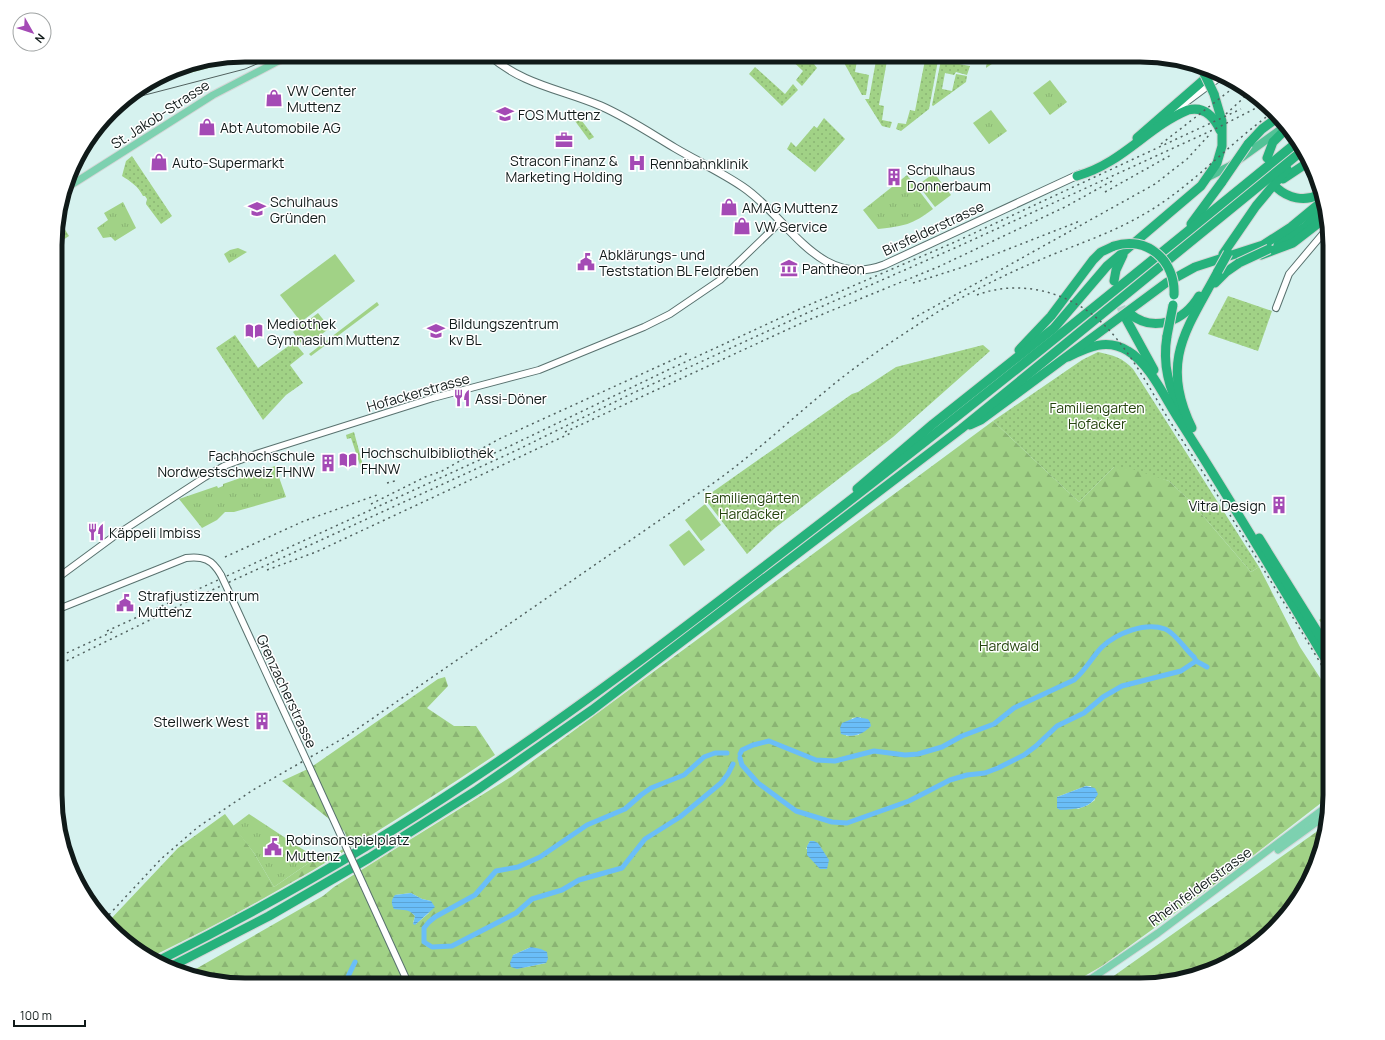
<svg xmlns="http://www.w3.org/2000/svg" width="1385" height="1040" font-family="Manrope,sans-serif">
  <style>
    .grass { fill: url(#grass-dots) }
    .forest { fill: url(#forest-firs); fill-rule: evenodd }
    .park { fill: url(#park-tufts) }
    .pitch { fill: #a1d286 }
    .water { fill: url(#water-rules) }
    .lines { fill: none; stroke-linecap: round; stroke-linejoin: round }
    .canal { stroke: #6abef8; stroke-width: 5 }
    .motorway-tunnel { stroke: #b8d2cf; stroke-width: 9; stroke-dasharray: 9 4.5; stroke-linecap: butt }
    .tertiary-casing { stroke: #59726f; stroke-width: 8 }
    .secondary-casing { stroke: #59726f; stroke-width: 9 }
    .primary-casing { stroke: #d4d6d6; stroke-width: 9 }
    .trunk-casing { stroke: #d4d6d6; stroke-width: 10 }
    .motorway-casing { stroke: #d4d6d6; stroke-width: 11 }
    .tertiary { stroke: #fff; stroke-width: 6 }
    .secondary { stroke: #fff; stroke-width: 7 }
    .primary { stroke: #7dd1b0; stroke-width: 7 }
    .trunk { stroke: #52c296; stroke-width: 8 }
    .motorway { stroke: #26b27c; stroke-width: 9 }
    .tram { stroke: #51615f; stroke-width: 1 }
    .rail { stroke: #51615f; stroke-width: 1.5; stroke-dasharray: 2 4; stroke-linecap: butt }
    .tertiary-bridge-casing { stroke: #59726f; stroke-width: 8; stroke-linecap: butt }
    .motorway-bridge-casing { stroke: #d4d6d6; stroke-width: 11; stroke-linecap: butt }
    .tertiary-bridge { stroke: #fff; stroke-width: 6 }
    .motorway-bridge { stroke: #26b27c; stroke-width: 9 }
    .labels { text-anchor: middle; dominant-baseline: central; stroke-width: 3; stroke-linejoin: round; paint-order: stroke }
    .poi-label { font-size: 14px; fill: #101a19; stroke: #fff; text-anchor: start }
    .street-label { font-size: 14px; fill: #101a19; stroke: #fff }
    .park-label { font-size: 14px; fill: #26450f; stroke: #fff }
    .rim { fill: none; stroke: #101a19; stroke-width: 5 }
  </style>
  <defs>
    <pattern id="grass-dots" width="8" height="8" patternUnits="userSpaceOnUse"><rect width="8" height="8" fill="#a1d286"/><path d="M2 2h.1M6 6h.1" fill="none" stroke="#8ab473" stroke-width="1.8" stroke-linecap="round"/></pattern>
    <pattern id="forest-firs" width="22" height="20" patternUnits="userSpaceOnUse"><rect width="22" height="20" fill="#a1d286"/><path d="M5 1l3.5 6h-7zM16 11l3.5 6h-7z" fill="#8ab473"/></pattern>
    <pattern id="park-tufts" width="24" height="20" patternUnits="userSpaceOnUse"><rect width="24" height="20" fill="#a1d286"/><path d="M3 7l-1-3M5 7V3M7 7l1-3M15 17l-1-3M17 17v-4M19 17l1-3" fill="none" stroke="#8ab473"/></pattern>
    <pattern id="water-rules" width="6" height="5" patternUnits="userSpaceOnUse"><rect width="6" height="5" fill="#6abef8"/><path d="M0 2.5h6" fill="none" stroke="#5ba3d4"/></pattern>
  </defs>
  <rect width="100%" height="100%" fill="#d6f2ef"/>
  <g class="grass">
    <polygon points="786,55 807,55 817,68 802,86 796,80 803,71"/>
    <polygon points="843,55 858,55 855,72 869,75 866,95 862,95 843,61"/>
    <polygon points="877,55 888,55 879,105 884,106 882,120 892,122 890,128 882,126 865,99 869,99"/>
    <polygon points="926,55 939,55 929,109 901,131 896,129 898,123 906,124 910,110 915,111"/>
    <polygon points="942,55 960,55 959,64 970,66 967,75 956,72 954,75 945,73 942,89 952,91 956,74 967,76 966,82 933,106 932,105"/>
    <polygon points="988,55 1005,55 986,68"/>
    <polygon points="755,67 785,94 793,84 798,90 782,106 749,74"/>
    <polygon points="579,117 594,137 589,140 575,121"/>
    <polygon points="824,118 845,139 815,172 787,149 791,142 796,147 814,126 817,128"/>
    <path d="M132,156l40,60 -11,8 -15,-20 1,-5 -2,-3h-2c-5,-10 -13,-15 -21,-20l4,-15z"/>
    <polygon points="59,220 69,236 57,244 57,241 60,238 57,233 59,231 57,222"/>
    <polygon points="1330,254 1330,282 1321,275 1329,266"/>
    <polygon points="1228,296 1272,311 1258,351 1208,334"/>
    <polygon points="235,335 258,368 294,342 304,354 290,365 303,383 286,395 263,420 216,348"/>
    <polygon points="983,345 990,351 893,437 775,528 747,554 704,498 852,394 858,392 896,367"/>
    <path d="M1098,352c15,3 25,6 35,17l126,198 -8,5 -59,-69 -23,-22 -55,-14 -35,35 -86,-81 89,-61z"/>
    <polygon points="354,432 365,473 363,474 351,438 347,439 346,435"/>
  </g>
  <g class="forest">
    <path d="M993,421l86,81 35,-35h12l43,14 23,22 59,69 8,-5 41,80 30,46v103l-93,72 -135,98 -33,19h-836l-46,-11 136,-78 11,-9 177,-110zM861,717l-2,18 -13,1 6,-18zM1086,786h5l4,14 -7,5 -10,4 -21,-12zM810,841l10,5 2,5 -16,-2zM411,893l11,6 9,2 -2,12 -13,11 -3,-1 2,-7 -20,-21zM531,947l15,16 -24,5 -9,-13z"/>
    <polygon points="1330,612 1330,633 1319,620"/>
    <path d="M445,677l3,9 -21,22 27,18h22l19,29c-110,74 -224,144 -344,202l-31,-19 -12,-16 70,-74 47,-34 29,39 20,34 42,-29 13,-2 11,-5 10,-7 -6,-13 -62,-50 28,-13 128,-89z"/>
    <polygon points="1326,825 1315,868 1283,920 1224,965 1140,985 1101,985"/>
  </g>
  <g class="park">
    <polygon points="245,55 247,58 155,82 184,65"/>
    <polygon points="1050,80 1067,102 1050,115 1033,93"/>
    <polygon points="991,110 1007,131 989,144 973,123"/>
    <path d="M907,175l26,34c-21,16 -29,17 -55,20l-15,-19z"/>
    <polygon points="123,202 136,228 115,241 111,237 103,238 97,228 108,220 104,213"/>
    <polygon points="238,248 247,252 229,263 224,254 230,250"/>
    <polygon points="275,466 286,497 234,512 225,512 217,520 202,528 179,499 217,486 218,488 223,486 223,484"/>
    <polygon points="249,814 316,858 274,887 254,853 233,826"/>
  </g>
  <g class="pitch">
    <polygon points="934,173 951,195 935,207 918,185"/>
    <polygon points="335,254 355,281 301,322 280,295"/>
    <polygon points="377,302 379,305 311,356 309,354"/>
    <polygon points="318,313 330,328 304,347 293,332"/>
    <polygon points="705,504 721,525 701,541 685,520"/>
    <polygon points="689,530 705,550 684,566 669,545"/>
  </g>
  <g class="water">
    <path d="M857,717l11,2 2,3 1,4c-9,9 -18,12 -30,8l-1,-6 2,-5z"/>
    <path d="M1086,786l9,2 3,6c-8,15 -22,15 -38,16l-3,-2v-11z"/>
    <polygon points="810,841 814,841 818,843 829,860 827,869 820,869 807,855 807,846"/>
    <path d="M411,893l11,6 9,2 4,6 -20,18 -2,-1 2,-8c-7,-8 -11,-5 -21,-7 -3,-6 -3,-9 1,-14z"/>
    <polygon points="531,947 541,949 547,952 548,959 546,963 517,969 511,967 510,963 513,955"/>
  </g>
  <g class="lines">
    <g class="canal">
      <polyline points="727,753 715,753 704,757 684,775 651,788 641,795 625,809 587,825 540,857 518,867 496,871 475,895 435,917 429,922 424,928 424,942 432,947 452,946 516,913 532,899 562,890 579,880 622,868 645,839 680,817 721,783 728,774 733,764"/>
      <path d="M740,754l2,-4 11,-5 16,-4 47,19 19,1 39,-10 31,4 13,-1 24,-7 20,-11 32,-12 20,-16 60,-28c12,-10 18,-23 28,-33 15,-14 43,-25 63,-18 9,3 21,21 29,28l2,4"/>
      <polyline points="740,758 742,765 758,783 796,811 832,822 847,823 909,801 950,780 967,775 985,773 998,768 1024,755 1036,746 1057,726 1084,713 1103,697 1122,686 1181,671 1196,661 1207,667"/>
      <polyline points="344,985 355,962"/>
    </g>
    <polyline class="motorway-tunnel" points="1116,294 1125,317"/>
    <g class="tertiary-casing">
      <g id="tertiary">
        <polyline points="1276,308 1289,274 1326,230"/>
        <polyline points="56,579 113,537 205,477 224,466 259,453 433,398 539,370 644,327 670,314 720,280 780,222"/>
        <polyline points="228,590 274,690"/>
        <path d="M56,610l130,-52c17,-2 26,1 35,17"/>
        <polyline points="310,768 341,836"/>
        <polyline points="363,884 409,985"/>
      </g>
    </g>
    <g class="secondary-casing">
      <g id="secondary">
        <path d="M489,55c34,30 72,34 112,51 25,11 49,27 74,42 22,13 46,24 68,39 45,30 76,103 141,78l196,-91"/>
        <polyline points="1175,110 1222,75"/>
      </g>
    </g>
    <g class="primary-casing">
      <g id="primary">
        <polyline points="68,187 213,95 290,55"/>
        <polyline points="1278,850 1328,814"/>
        <polyline points="1082,985 1158,933 1330,804"/>
      </g>
    </g>
    <g class="trunk-casing">
      <polyline id="trunk" points="1208,177 1230,166 1284,127"/>
    </g>
    <g class="motorway-casing">
      <g id="motorway">
        <polyline points="1201,67 1205,75"/>
        <polyline points="1137,138 1214,71"/>
        <polyline points="1248,144 1262,129 1277,118"/>
        <polyline points="1267,158 1273,142 1286,129"/>
        <path d="M1077,176c46,-13 70,-49 111,-66 16,-4 26,7 32,20"/>
        <polyline points="1283,179 1310,161"/>
        <path d="M1277,188c11,10 27,14 41,7"/>
        <polyline points="1191,224 1222,182"/>
        <polyline points="1278,245 1305,227 1322,210"/>
        <polyline points="1223,254 1256,206 1287,169"/>
        <polyline points="1261,255 1293,243 1324,219"/>
        <polyline points="1114,281 1116,270 1123,255"/>
        <polyline points="1215,283 1226,272 1239,263"/>
        <path d="M1129,313c25,21 55,8 70,-17"/>
        <polyline points="1125,317 1154,370"/>
        <path d="M1167,336c-5,29 2,55 17,80"/>
        <polyline points="1019,350 1051,316 1093,260 1101,252 1114,246"/>
        <path d="M1068,357c20,-10 39,-19 60,-6 21,12 37,47 50,67 53,82 102,166 152,249"/>
        <polyline points="970,425 981,420 1166,283 1195,267 1263,245 1291,227 1320,203"/>
        <path d="M1192,428c-33,-67 -5,-99 26,-157"/>
        <polyline points="857,489 933,424 1054,328 1107,266 1201,186 1217,163 1222,146 1222,121 1214,94"/>
        <polyline points="1259,538 1330,652"/>
        <path d="M158,961c107,-54 211,-113 311,-180 108,-71 211,-150 314,-229 174,-133 344,-271 513,-409"/>
        <polyline points="168,968 269,916 369,858 477,790 592,710 961,429 1302,151"/>
      </g>
    </g>
    <use href="#tertiary" class="tertiary"/>
    <use href="#secondary" class="secondary"/>
    <use href="#primary" class="primary"/>
    <use href="#trunk" class="trunk"/>
    <use href="#motorway" class="motorway"/>
    <polyline class="tram" points="122,101 245,69 278,55"/>
    <g class="rail">
      <polyline points="1226,114 1250,92"/>
      <polyline points="1161,144 1237,85"/>
      <polyline points="1105,192 1171,155"/>
      <polyline points="913,283 960,268 1080,221"/>
      <path d="M977,295c39,-15 84,-5 116,20 31,24 55,71 76,105 56,85 108,171 161,259"/>
      <polyline points="912,319 1155,184 1187,159 1211,133"/>
      <polyline points="565,432 806,321 938,267 1065,207 1112,181"/>
      <polyline points="387,483 395,481"/>
      <polyline points="371,504 425,477 442,471 499,439 690,352"/>
      <polyline points="225,557 304,521 377,495"/>
      <polyline points="267,570 316,552 571,433"/>
      <polyline points="107,631 512,445 670,369 804,307 955,242 1241,109"/>
      <polyline points="56,658 114,631"/>
      <polyline points="56,666 199,596 515,451 633,393 807,313 957,247 1215,129 1266,103"/>
      <path d="M105,919l56,-60 37,-32 55,-37 94,-54 365,-252c41,-29 77,-63 116,-95 31,-26 66,-49 100,-71 36,-23 75,-43 114,-59 33,-14 67,-25 97,-42 50,-27 88,-72 134,-105"/>
    </g>
    <g class="tertiary-bridge-casing">
      <g id="tertiary-bridge">
        <polyline points="221,575 228,590"/>
        <polyline points="274,690 310,768"/>
        <polyline points="341,836 363,884"/>
      </g>
    </g>
    <g class="motorway-bridge-casing">
      <g id="motorway-bridge">
        <polyline points="1205,75 1214,94"/>
        <polyline points="1222,182 1248,144"/>
        <path d="M1114,246c33,-11 62,15 60,49"/>
        <polyline points="1239,263 1269,249"/>
        <polyline points="1218,271 1228,253"/>
        <polyline points="1167,336 1173,305"/>
      </g>
    </g>
    <use href="#tertiary-bridge" class="tertiary-bridge"/>
    <use href="#motorway-bridge" class="motorway-bridge"/>
  </g>
  <defs>
    <g id="shop-bare" transform="scale(1.38)"><path d="M-5-2.5h2.3a2.7 3.5 0 0 1 5.4 0H5L5.5 6h-11ZM-1.5-2.5h3a1.5 2.3 0 0 0-3 0Z" fill="#a44ab5" stroke="#fff" stroke-width="2.5" paint-order="stroke"/></g>
    <g id="school-bare" transform="scale(1.38)"><path d="M0-5L7-2L0 1L-7-2ZM-4 1L0 2.5L4 1V4Q0 6-4 4Z" fill="#a44ab5" stroke="#fff" stroke-width="2.5" paint-order="stroke"/></g>
    <g id="office-bare" transform="scale(1.38)"><path d="M-6-3h4V-5.5h4V-3h4V5H-6ZM-1-4.5V-3h2v-1.5ZM-6 0V1H6V0Z" fill="#a44ab5" stroke="#fff" stroke-width="2.5" paint-order="stroke"/></g>
    <g id="hospital-bare" transform="scale(1.38)"><path d="M-5-5h3v3.5h4V-5h3V5h-3V1.5h-4V5h-3Z" fill="#a44ab5" stroke="#fff" stroke-width="2.5" paint-order="stroke"/></g>
    <g id="building-bare" transform="scale(1.38)"><path d="M-4-6H4V6H1V3H-1V6H-4ZM-2.5-4.3h1.7v1.8h-1.7ZM.8-4.3h1.7v1.8H.8ZM-2.5-1h1.7V.8h-1.7ZM.8-1h1.7V.8H.8Z" fill="#a44ab5" stroke="#fff" stroke-width="2.5" paint-order="stroke"/></g>
    <g id="civic-bare" transform="scale(1.38)"><path d="M-.6-6.5H3V-4.5H.6V-3L4-1V1h2V6H-6V1h2V-1L-.6-3ZM-1.2 2.5V6h2.4V2.5Z" fill="#a44ab5" stroke="#fff" stroke-width="2.5" paint-order="stroke"/></g>
    <g id="museum-bare" transform="scale(1.38)"><path d="M0-6L6-3V-2H-6V-3ZM-5-1h2V3h-2ZM-1-1h2V3h-2ZM3-1h2V3H3ZM-6 4H6V6H-6Z" fill="#a44ab5" stroke="#fff" stroke-width="2.5" paint-order="stroke"/></g>
    <g id="library-bare" transform="scale(1.38)"><path d="M-6-4Q-3-5.5-.7-3.5V5Q-3 3-6 4ZM6-4Q3-5.5 .7-3.5V5Q3 3 6 4Z" fill="#a44ab5" stroke="#fff" stroke-width="2.5" paint-order="stroke"/></g>
    <g id="restaurant-bare" transform="scale(1.38)"><path d="M-5-6h1v4h1v-4h1v4h1v-4h1v5L-1.5 .5V6h-2V.5L-5-1ZM5-6V6H3V1.5H1.5Q1.5-4 5-6Z" fill="#a44ab5" stroke="#fff" stroke-width="2.5" paint-order="stroke"/></g>
  </defs>
  <g fill-rule="evenodd">
    <use href="#shop-bare" x="274" y="98"/>
    <use href="#school-bare" x="505" y="114"/>
    <use href="#shop-bare" x="207" y="127"/>
    <use href="#office-bare" x="564" y="140"/>
    <use href="#shop-bare" x="159" y="162"/>
    <use href="#hospital-bare" x="637" y="163"/>
    <use href="#building-bare" x="894" y="177"/>
    <use href="#shop-bare" x="729" y="207"/>
    <use href="#school-bare" x="257" y="209"/>
    <use href="#shop-bare" x="742" y="226"/>
    <use href="#civic-bare" x="586" y="262"/>
    <use href="#museum-bare" x="789" y="268"/>
    <use href="#library-bare" x="254" y="331"/>
    <use href="#school-bare" x="436" y="331"/>
    <use href="#restaurant-bare" x="462" y="398"/>
    <use href="#library-bare" x="348" y="460"/>
    <use href="#building-bare" x="328" y="463"/>
    <use href="#building-bare" x="1279" y="505"/>
    <use href="#restaurant-bare" x="96" y="532"/>
    <use href="#civic-bare" x="125" y="603"/>
    <use href="#building-bare" x="262" y="721"/>
    <use href="#civic-bare" x="273" y="847"/>
  </g>
  <g class="labels">
    <g class="poi-label">
      <text x="287" y="90">VW Center<tspan x="287" dy="16">Muttenz</tspan></text>
      <text x="518" y="114">FOS Muttenz</text>
      <text x="220" y="127">Abt Automobile AG</text>
      <text x="564" y="160" text-anchor="middle">Stracon Finanz &amp;<tspan x="564" dy="16">Marketing Holding</tspan></text>
      <text x="172" y="162">Auto-Supermarkt</text>
      <text x="650" y="163">Rennbahnklinik</text>
      <text x="907" y="169">Schulhaus<tspan x="907" dy="16">Donnerbaum</tspan></text>
      <text x="270" y="201">Schulhaus<tspan x="270" dy="16">Gründen</tspan></text>
      <text x="742" y="207">AMAG Muttenz</text>
      <text x="755" y="226">VW Service</text>
      <text x="599" y="254">Abklärungs- und<tspan x="599" dy="16">Teststation BL Feldreben</tspan></text>
      <text x="802" y="268">Pantheon</text>
      <text x="267" y="323">Mediothek<tspan x="267" dy="16">Gymnasium Muttenz</tspan></text>
      <text x="449" y="323">Bildungszentrum<tspan x="449" dy="16">kv BL</tspan></text>
      <text x="475" y="398">Assi-Döner</text>
      <text x="361" y="452">Hochschulbibliothek<tspan x="361" dy="16">FHNW</tspan></text>
      <text x="315" y="455" text-anchor="end">Fachhochschule<tspan x="315" dy="16">Nordwestschweiz FHNW</tspan></text>
      <text x="1266" y="505" text-anchor="end">Vitra Design</text>
      <text x="109" y="532">Käppeli Imbiss</text>
      <text x="138" y="595">Strafjustizzentrum<tspan x="138" dy="16">Muttenz</tspan></text>
      <text x="249" y="721" text-anchor="end">Stellwerk West</text>
      <text x="286" y="839">Robinsonspielplatz<tspan x="286" dy="16">Muttenz</tspan></text>
    </g>
    <g class="street-label">
      <text transform="translate(160 114) rotate(-33)">St. Jakob-Strasse</text>
      <text transform="translate(933 228) rotate(-25)">Birsfelderstrasse</text>
      <text transform="translate(418 392) rotate(-16)">Hofackerstrasse</text>
      <text transform="translate(287 691) rotate(65)">Grenzacherstrasse</text>
      <text transform="translate(1200 886) rotate(-36)">Rheinfelderstrasse</text>
    </g>
    <g class="park-label">
      <text x="1097" y="407">Familiengarten<tspan x="1097" dy="16">Hofacker</tspan></text>
      <text x="752" y="497">Familiengärten<tspan x="752" dy="16">Hardacker</tspan></text>
      <text x="1009" y="645">Hardwald</text>
    </g>
  </g>
  <path d="M0 0H1385V1040H0ZM245 62H1140A183 183 0 0 1 1323 245V795A183 183 0 0 1 1140 978H245A183 183 0 0 1 62 795V245A183 183 0 0 1 245 62Z" fill="#fff" fill-rule="evenodd"/>
  <path class="rim" d="M245 62H1140A183 183 0 0 1 1323 245V795A183 183 0 0 1 1140 978H245A183 183 0 0 1 62 795V245A183 183 0 0 1 245 62Z"/>
  <g transform="translate(32 32) rotate(129)"><circle r="19" fill="#ffffff" stroke="#9fa3a3"/>
  <path d="M0-3L7 15L0 10L-7 15Z" fill="#a44ab5"/>
  <text y="-6" font-size="11" font-weight="bold" text-anchor="middle" fill="#101a19">N</text>
  </g>
  <path d="M14 1020v6h71v-6" fill="none" stroke="#101a19" stroke-width="2"/>
  <text x="20" y="1020" font-size="12" fill="#101a19" stroke="#ffffff" stroke-width="3" paint-order="stroke">100 m</text>
</svg>
